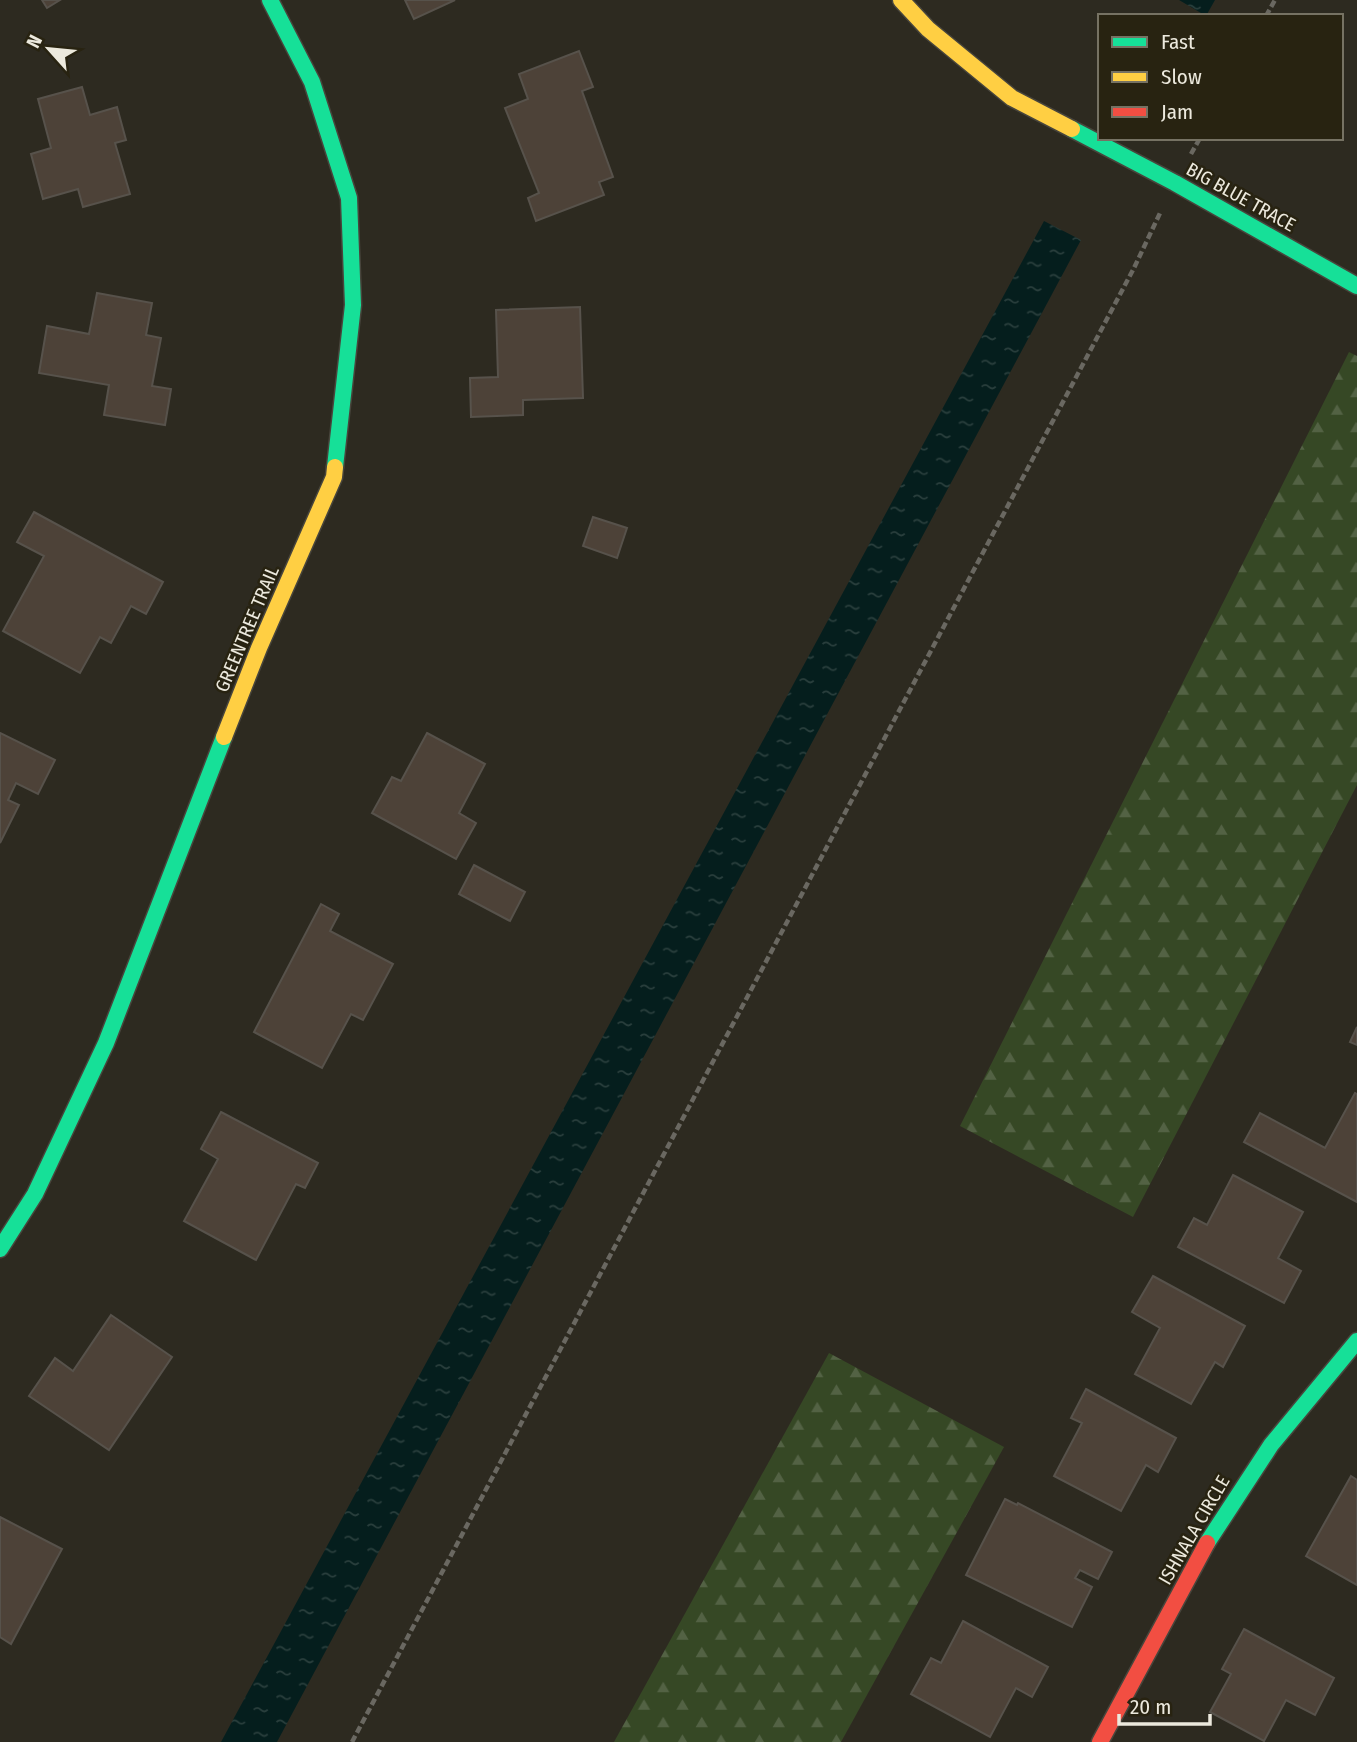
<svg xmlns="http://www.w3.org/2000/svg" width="1357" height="1742" font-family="'Fira Sans Condensed',sans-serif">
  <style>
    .forest { fill: url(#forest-firs) }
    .water { fill: url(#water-ripples) }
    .building { fill: #4d4238; stroke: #57524b; stroke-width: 2 }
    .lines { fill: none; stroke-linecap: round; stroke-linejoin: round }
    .fast-casing { stroke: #48453c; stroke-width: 19 }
    .slow-casing { stroke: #48453c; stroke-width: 19 }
    .jam-casing { stroke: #48453c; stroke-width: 19 }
    .path { stroke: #6a6861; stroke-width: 4.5; stroke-dasharray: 7 3.5; stroke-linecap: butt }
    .fast { stroke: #16e098; stroke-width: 16 }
    .slow { stroke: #ffcf43; stroke-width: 16 }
    .jam { stroke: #f24e42; stroke-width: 16 }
    .labels { text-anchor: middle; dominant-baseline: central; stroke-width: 5; stroke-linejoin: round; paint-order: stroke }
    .street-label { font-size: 19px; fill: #ece9dd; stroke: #282311 }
  </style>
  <defs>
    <pattern id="forest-firs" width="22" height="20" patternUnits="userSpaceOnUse" patternTransform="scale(1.75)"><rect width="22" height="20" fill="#364825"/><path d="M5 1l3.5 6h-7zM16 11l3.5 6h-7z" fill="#536244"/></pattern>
    <pattern id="water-ripples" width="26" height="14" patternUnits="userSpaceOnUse" patternTransform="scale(1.75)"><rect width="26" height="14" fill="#051e1d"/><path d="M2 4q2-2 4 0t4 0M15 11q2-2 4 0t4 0" fill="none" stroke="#2a3f3d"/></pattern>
  </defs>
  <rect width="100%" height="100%" fill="#2d2a20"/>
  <g class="forest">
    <polygon points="1349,352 1357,356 1357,785 1133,1217 960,1126"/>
    <polygon points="829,1353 1004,1447 841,1742 614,1742"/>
  </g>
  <g class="water">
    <polygon points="1179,0 1215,0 1206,16"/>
    <polygon points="1044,221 1081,240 277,1742 221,1742"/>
  </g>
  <g class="building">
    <polygon points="42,0 60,0 47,8"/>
    <polygon points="405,0 455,0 414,19"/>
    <polygon points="579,51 593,87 582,91 613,177 599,182 604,195 536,221 528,198 539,193 505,108 528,99 519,74"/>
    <polygon points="82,87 90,115 117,107 126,140 115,143 130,194 83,207 78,189 43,199 31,154 51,148 38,99"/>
    <polygon points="97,293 152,303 146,335 161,338 152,386 171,389 165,425 104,415 109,385 39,373 47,326 89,334"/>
    <polygon points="580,307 583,398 523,400 523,415 471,417 470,378 498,377 496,310"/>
    <polygon points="34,512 163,582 146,614 131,606 111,643 100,637 80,673 3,631 44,556 17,542"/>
    <polygon points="593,517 627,528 617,558 583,546"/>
    <polygon points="0,733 55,760 38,794 16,783 8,800 19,805 0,843"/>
    <polygon points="427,733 485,764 459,813 476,823 456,859 372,813 392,777 401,781"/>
    <polygon points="474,865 525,892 510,921 459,894"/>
    <polygon points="321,904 339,914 330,931 393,964 363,1020 351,1014 322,1068 254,1032"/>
    <polygon points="1357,1027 1357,1045 1350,1042"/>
    <polygon points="1355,1093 1357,1094 1357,1202 1244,1142 1260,1113 1325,1148"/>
    <polygon points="221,1112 318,1163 305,1188 296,1184 256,1260 184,1221 218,1159 201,1149"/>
    <polygon points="1233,1175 1303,1212 1278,1258 1301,1271 1284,1303 1178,1247 1194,1218 1207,1225"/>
    <polygon points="1153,1276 1245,1326 1223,1367 1215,1362 1191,1404 1135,1374 1160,1328 1132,1312"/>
    <polygon points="111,1315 172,1357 109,1450 29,1396 55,1358 73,1371"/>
    <polygon points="1086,1389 1176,1438 1158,1472 1146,1465 1121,1511 1054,1476 1082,1423 1071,1418"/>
    <polygon points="1351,1476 1357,1480 1357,1585 1306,1556"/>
    <polygon points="1005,1499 1017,1505 1018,1503 1112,1552 1098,1579 1080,1570 1075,1578 1092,1587 1072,1627 966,1575"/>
    <polygon points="0,1517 62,1549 11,1644 0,1637"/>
    <polygon points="963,1621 1048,1667 1032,1697 1016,1688 990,1737 911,1694 931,1658 941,1663"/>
    <polygon points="1244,1629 1334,1678 1315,1715 1286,1700 1264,1741 1210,1712 1231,1674 1222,1669"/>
  </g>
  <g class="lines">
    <g class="fast-casing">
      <g id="fast">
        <polyline points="270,0 312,82 349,198 353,305 335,467"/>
        <polyline points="1072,129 1175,183 1357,286"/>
        <polyline points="0,1249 35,1194 106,1043 224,737"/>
        <polyline points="1207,1543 1271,1445 1357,1341"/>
      </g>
    </g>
    <g class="slow-casing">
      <g id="slow">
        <polyline points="901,0 928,29 1012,98 1072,129"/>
        <polyline points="224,737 259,648 334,477 335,467"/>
      </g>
    </g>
    <g class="jam-casing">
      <polyline id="jam" points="1100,1742 1207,1543"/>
    </g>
    <g class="path">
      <polyline points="1266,16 1275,0"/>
      <polyline points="1191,154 1200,138"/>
      <polyline points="352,1742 1134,268 1161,211"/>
    </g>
    <use href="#fast" class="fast"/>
    <use href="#slow" class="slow"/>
    <use href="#jam" class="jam"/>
  </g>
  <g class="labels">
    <g class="street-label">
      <text transform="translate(1241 197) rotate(29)">BIG BLUE TRACE</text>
      <text transform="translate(247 629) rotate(-67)">GREENTREE TRAIL</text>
      <text transform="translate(1194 1530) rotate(-60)">ISHNALA CIRCLE</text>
    </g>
  </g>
  <rect x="1098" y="14" width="245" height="126" fill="#282311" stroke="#767263" stroke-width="2"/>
  <rect x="1112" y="37" width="35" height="10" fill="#16e098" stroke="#767263" stroke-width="2"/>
  <text x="1161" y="49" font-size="21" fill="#ece9dd">Fast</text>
  <rect x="1112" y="72" width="35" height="10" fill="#ffcf43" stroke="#767263" stroke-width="2"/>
  <text x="1161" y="84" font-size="21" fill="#ece9dd">Slow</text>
  <rect x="1112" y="107" width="35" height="10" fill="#f24e42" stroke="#767263" stroke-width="2"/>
  <text x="1161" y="119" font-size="21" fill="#ece9dd">Jam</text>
  <g transform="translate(49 49) rotate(297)" stroke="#282311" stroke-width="5" paint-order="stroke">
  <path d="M0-5L12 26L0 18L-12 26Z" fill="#ece9dd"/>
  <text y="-10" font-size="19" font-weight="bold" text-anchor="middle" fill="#ece9dd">N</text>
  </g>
  <path d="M1119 1714v10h91v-10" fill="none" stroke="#ece9dd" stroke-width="3.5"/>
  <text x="1130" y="1714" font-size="21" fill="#ece9dd" stroke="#282311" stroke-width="5" paint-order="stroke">20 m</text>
</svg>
